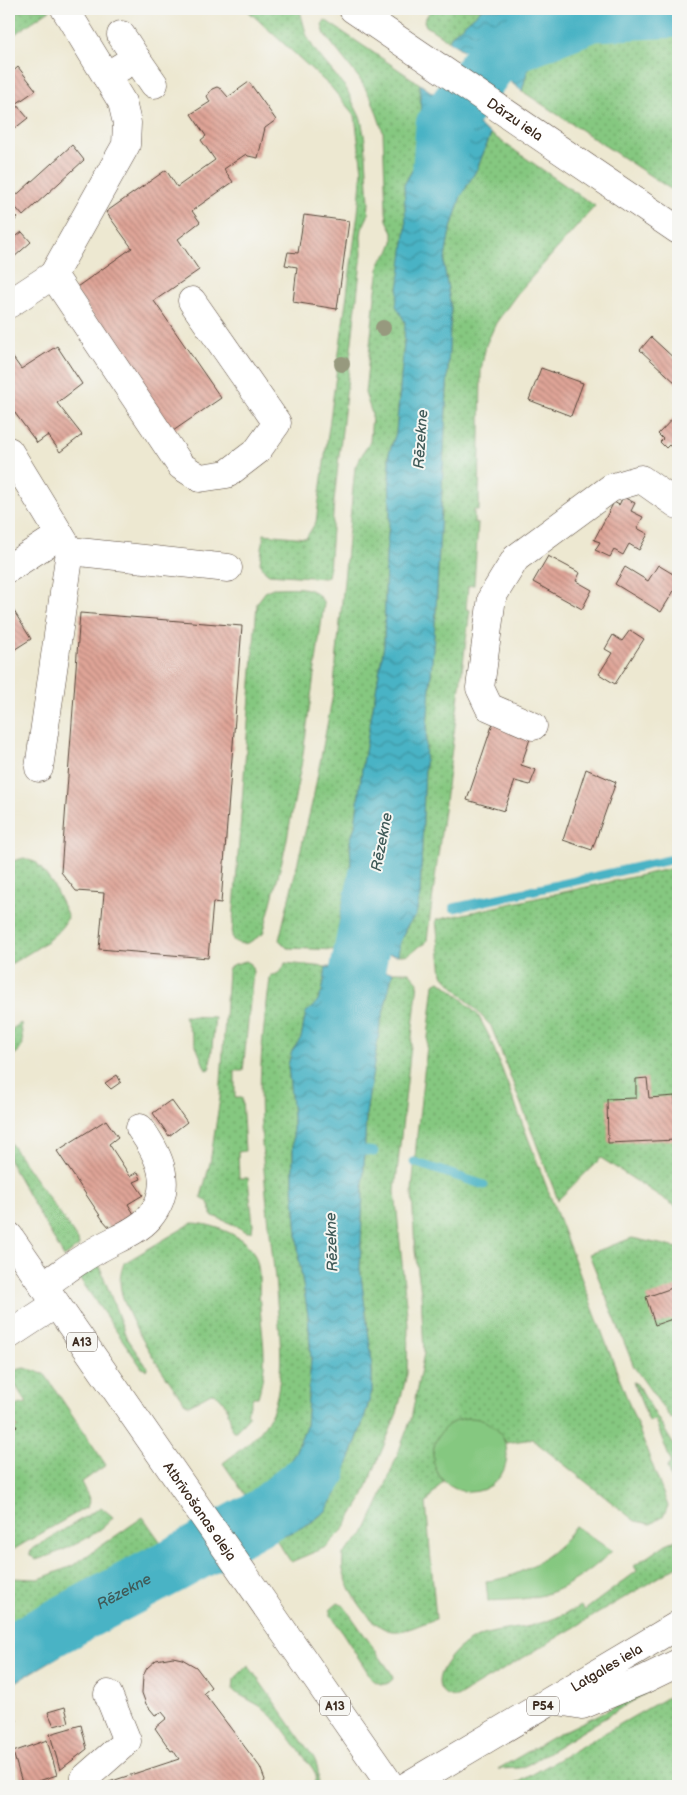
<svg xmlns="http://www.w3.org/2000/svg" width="687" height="1795" font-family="'Balsamiq Sans',sans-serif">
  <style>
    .grass { fill: url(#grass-dots); stroke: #60794f }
    .garden { fill: #85c880; stroke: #60794f }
    .water { fill: url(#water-waves); stroke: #426e72 }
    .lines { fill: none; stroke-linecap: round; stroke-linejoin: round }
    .stream { stroke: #48b3c5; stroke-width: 9 }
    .river { stroke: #48b3c5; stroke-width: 55 }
    .building { fill: url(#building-back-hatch) }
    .minor-casing { stroke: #564639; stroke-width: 29 }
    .major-casing { stroke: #564639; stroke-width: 29 }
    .minor { stroke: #fff; stroke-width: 28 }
    .major { stroke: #fff; stroke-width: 28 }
    .tree { fill: #97997e }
    .labels { text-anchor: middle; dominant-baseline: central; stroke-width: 4; stroke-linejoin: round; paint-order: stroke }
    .shield { fill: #f6f6f2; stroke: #73675e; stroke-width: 1 }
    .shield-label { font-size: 12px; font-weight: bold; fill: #3b2a1e }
    .street-label { font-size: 14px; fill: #3b2a1e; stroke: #f6f6f2 }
    .water-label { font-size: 15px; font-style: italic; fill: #405a58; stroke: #f6f6f2 }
  </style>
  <defs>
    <pattern id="grass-dots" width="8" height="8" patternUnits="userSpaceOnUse" patternTransform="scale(1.25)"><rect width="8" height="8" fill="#85c880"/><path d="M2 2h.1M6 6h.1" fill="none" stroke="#6ea368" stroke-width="1.8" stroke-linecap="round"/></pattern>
    <pattern id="water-waves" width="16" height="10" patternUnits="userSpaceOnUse" patternTransform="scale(1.25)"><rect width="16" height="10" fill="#48b3c5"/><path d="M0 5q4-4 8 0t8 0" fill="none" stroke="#3d929f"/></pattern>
    <pattern id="building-back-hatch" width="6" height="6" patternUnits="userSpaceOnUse" patternTransform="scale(1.25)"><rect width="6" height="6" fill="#dfa497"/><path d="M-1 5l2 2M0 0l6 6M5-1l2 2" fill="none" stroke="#b6867b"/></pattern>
  </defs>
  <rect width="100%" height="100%" fill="#f6f6f2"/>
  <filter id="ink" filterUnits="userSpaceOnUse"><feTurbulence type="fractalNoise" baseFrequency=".02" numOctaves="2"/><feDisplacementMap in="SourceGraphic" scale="10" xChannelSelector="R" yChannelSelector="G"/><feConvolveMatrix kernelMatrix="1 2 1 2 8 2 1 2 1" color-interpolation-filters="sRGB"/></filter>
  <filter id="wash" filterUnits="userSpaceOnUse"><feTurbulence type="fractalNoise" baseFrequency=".0096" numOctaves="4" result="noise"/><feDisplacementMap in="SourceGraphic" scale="20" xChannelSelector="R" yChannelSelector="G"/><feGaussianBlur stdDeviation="1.12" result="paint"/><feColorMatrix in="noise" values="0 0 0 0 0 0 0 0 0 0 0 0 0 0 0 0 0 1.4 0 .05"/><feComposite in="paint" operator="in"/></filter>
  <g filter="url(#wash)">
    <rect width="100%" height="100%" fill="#ede8d1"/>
    <g class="grass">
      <polygon points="23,9 51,9 9,38 9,18"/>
      <polygon points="246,9 297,9 300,11 307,36 314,49 346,88 361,119 365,140 369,202 368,216 362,229 361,237 362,253 334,501 329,571 328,576 324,578 269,574 265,571 260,563 264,534 306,538 316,522 358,213 362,171 355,116 331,87"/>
      <polygon points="431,9 482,9 452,35 449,41 426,26 424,21"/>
      <polygon points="325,20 420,84 421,128 415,165 404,185 406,227 397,306 405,319 404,343 396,433 389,453 390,514 386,554 384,645 362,769 355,826 350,841 351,868 340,917 336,950 287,948 279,940 313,799 333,694 355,467 370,441 372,414 365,393 375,297 380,262 389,252 393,242 393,233 387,220 386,211 383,132 378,117 372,100 359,78 325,35 322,25"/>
      <polygon points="671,31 678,32 678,194 522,91 530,61 548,46 627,33"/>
      <path d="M491,134l104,72 -78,88 -21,29 -10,22 -5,25 -2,140h-5v12l4,1 -4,62 -6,1 -2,23 4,1 -43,330 -2,4c-14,5 -11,12 -27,11l2,-13 7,-16 9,-12 4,-18 6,-156 10,-130 15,-302 -7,-43 5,-30 12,-39 16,-27z"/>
      <path d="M273,588c19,0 43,-5 51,16l-22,157 -17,88 -22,85c-11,6 -18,15 -30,6l-1,-5 25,-332 9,-12z"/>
      <path d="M24,858l13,5 15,20 16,33c-7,21 -41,38 -59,49v-103z"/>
      <polygon points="678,867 678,1208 601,1158 558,1200 491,1026 442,974 436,920"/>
      <path d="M246,961l5,3 2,8 -10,99h-8v27h7l3,53 -7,1 1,26h9l5,46 -1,7 -5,1 -15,-8 -21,-9c0,-9 -1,-13 -10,-18l9,-34 10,-65 8,-128 4,-5z"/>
      <path d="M285,963l41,4c-3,19 -2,33 -20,45l-5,26 -9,13 -4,14 5,51v69l6,75 9,55 3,45 -5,66 -11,27 -18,28 -25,24 -29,-42c21,-16 45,-33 52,-59 8,-29 6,-60 3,-90 -3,-48 -11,-96 -14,-144 -3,-35 -5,-71 -3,-106 1,-29 6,-58 9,-86l1,-3c6,1 13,-6 14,-12z"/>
      <polygon points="393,972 409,972 418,982 395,1191 408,1325 407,1374 397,1413 363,1497 343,1530 326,1547 291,1562 275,1538 293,1532 310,1523 326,1511 336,1494 352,1453 363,1422 372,1391 372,1361 360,1268 366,1114 380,1026"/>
      <path d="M440,981l19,15 19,19 12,23 178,468 -4,9 -13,9 -16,-3 -103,-82 -26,4 -4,-8 -65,37 6,9 -17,22 10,116c-14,4 -34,16 -48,11 -19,-5 -41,-42 -45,-60 -1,-5 0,-11 0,-16l21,-20 16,-34 31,-81 13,-66 -3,-60 -6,-42 -3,-60 5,-56 17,-151z"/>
      <polygon points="184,1016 215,1017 210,1069 206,1070 205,1068"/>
      <polygon points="21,1023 23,1045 19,1051 9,1059 9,1031"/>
      <polygon points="9,1141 78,1240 79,1246 64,1257 9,1161"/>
      <path d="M192,1223c19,0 51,12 61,29 9,14 5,37 7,53 1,20 5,41 4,61 -1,11 -3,21 -6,31h-5l-6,16 3,2 -14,16h-3l-2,-3c0,-12 -7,-34 -20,-35l-22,12 -5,-3c-19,-27 -63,-87 -64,-120 0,-6 2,-13 4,-19z"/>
      <polygon points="632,1238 678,1248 678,1416 671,1419 634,1367 589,1254"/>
      <polygon points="98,1262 127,1339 148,1368 146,1370 142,1368 80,1279 79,1274"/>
      <path d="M24,1368l20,5 62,92 -24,17c1,10 11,14 5,25l-78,45v-119l8,-6 -8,-12v-8l18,-4 -16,-24 -2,-7z"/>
      <polygon points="633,1382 637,1384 678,1452 678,1502 667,1467 671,1462 655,1420 649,1421"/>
      <path d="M101,1507l12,10c-14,19 -54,36 -77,43l-6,-5v-3l4,-4z"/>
      <polygon points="143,1517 162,1544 84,1589 9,1627 9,1578 39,1579 72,1566"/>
      <path d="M678,1539v27l-7,4 -214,127c-9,0 -18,-4 -18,-15 0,-9 6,-17 11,-24 22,-27 48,-26 80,-32 16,-4 35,-11 50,-20l5,4 52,-39 -3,-5 32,-22z"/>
      <path d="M338,1603l6,3 48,68 1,5c-7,8 -13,6 -21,0l-41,-64 -1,-5z"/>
      <path d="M248,1665l66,93c5,10 5,18 3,28h-3l2,-11 -3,-6 -35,-47 -18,-16 -27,-15 1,-12z"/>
      <polygon points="654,1688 529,1764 520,1768 498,1769 560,1733"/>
      <polygon points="678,1691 678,1786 512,1786"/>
    </g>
    <g class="garden">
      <circle cx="470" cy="1455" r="37"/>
      <path d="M575,1526l37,25c-20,19 -45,38 -73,45 -16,4 -34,4 -51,5l-2,-20c27,-2 55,-18 74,-36 6,-5 10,-13 15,-19z"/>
    </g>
    <g class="water">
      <polygon points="482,9 678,9 678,32 671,31 627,33 548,46 530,61 522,91 507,79 449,41 452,35"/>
      <polygon points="420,84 491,134 477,169 461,196 449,235 444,265 451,308 436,610 426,740 420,896 416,915 407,926 400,942 398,955 336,950 340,917 351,868 350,841 355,826 362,769 384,645 386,554 390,514 389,453 396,433 404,343 405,322 396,306 406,227 404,185 415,165 421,128"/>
      <path d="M326,967l67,5 -13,54 -14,88 -6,154 12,93v30l-9,31 -11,31 -16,41 -10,17 -16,12 -17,9 -18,6 -23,-33 25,-24 18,-28 11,-27 5,-67 -3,-44 -9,-55 -6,-75v-69l-5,-51 4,-14 9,-13 5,-26c18,-12 17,-26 20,-45z"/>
      <polygon points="162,1544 190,1584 110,1626 9,1686 9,1627 84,1589"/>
    </g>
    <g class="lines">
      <g class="stream">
        <polyline points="454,908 678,858"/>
        <polyline points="354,1149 374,1152"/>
        <polyline points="414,1162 484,1185"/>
      </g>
      <g class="river">
        <polyline points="439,180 443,126 499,50 592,14 678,10"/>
        <polyline points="343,1043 376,877"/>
        <path id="s1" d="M9,1652l165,-87 92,-51 51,-40 2,-4"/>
      </g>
    </g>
    <g id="blocks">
      <g class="building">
        <polygon points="18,67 36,90 16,104 28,118 9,133 9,75"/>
        <polygon points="249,82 276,120 265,128 258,158 248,156 246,154 224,169 233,182 193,210 192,211 200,222 178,239 199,270 154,301 221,398 173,431 74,289 132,248 106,212 166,170 177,187 215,160 201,140 206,136 191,114 210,102 207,96 212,89 217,87 221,89 228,97"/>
        <polygon points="72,145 84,160 23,216 10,201"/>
        <polygon points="9,208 18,217 9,227"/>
        <polygon points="304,215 349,221 337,309 293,302 297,267 285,265 288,252 298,253"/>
        <polygon points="22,232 31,242 12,259 9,255 9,242"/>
        <polygon points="651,337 678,362 678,385 640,350"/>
        <polygon points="57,346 82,384 57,403 82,435 60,452 48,435 37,443 9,405 9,352 21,369"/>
        <polygon points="541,368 583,383 571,416 529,400"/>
        <polygon points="678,413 678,453 669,445 666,448 660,442 663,439 658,434"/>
        <polygon points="623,497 635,503 631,511 643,517 637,528 648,534 639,550 629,544 623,555 614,550 610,557 595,550 600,542 594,540 614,502 619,505"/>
        <polygon points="548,556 580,573 576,581 592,590 582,609 533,582"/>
        <polygon points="658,565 678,577 678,584 661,612 615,584 625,567 648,581"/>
        <polygon points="9,603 31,639 9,653"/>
        <polygon points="80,613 242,626 221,903 213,902 208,958 99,949 104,893 76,891 61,872"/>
        <polygon points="630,630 644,639 615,684 599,674 612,653 605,649 613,635 622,641"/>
        <polygon points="494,720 532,733 521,765 536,770 530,785 515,781 504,811 467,800"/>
        <polygon points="586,769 616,782 592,850 563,840"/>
        <polygon points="117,1075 121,1082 111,1089 105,1083"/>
        <polygon points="647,1078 649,1098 675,1096 676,1140 608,1143 607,1099 636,1098 636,1079"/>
        <polygon points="171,1100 187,1122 169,1136 153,1113"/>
        <polygon points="106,1120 118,1137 109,1144 130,1176 138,1172 141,1179 134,1182 143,1195 128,1204 134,1214 110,1228 103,1220 57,1151"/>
        <polygon points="678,1286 678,1317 655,1325 646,1297"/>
        <polygon points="9,1415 17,1427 9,1433"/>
        <polygon points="173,1657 182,1659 196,1667 211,1687 204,1693 260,1767 265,1780 262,1786 97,1786 179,1759 173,1750 171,1751 155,1728 167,1718 162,1712 155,1715 146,1704 142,1693 143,1676 147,1668 156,1660"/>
        <polygon points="13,1707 17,1721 9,1723 9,1708"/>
        <polygon points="65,1707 69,1722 54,1726 48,1712"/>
        <polygon points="81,1725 87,1749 60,1770 50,1734"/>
        <polygon points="47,1740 57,1775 23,1786 13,1752"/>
      </g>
    </g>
  </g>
  <g filter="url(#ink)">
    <use href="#blocks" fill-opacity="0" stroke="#564639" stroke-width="1"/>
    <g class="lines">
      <g class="minor-casing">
        <g id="minor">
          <polyline points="65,9 122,102 127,123 126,145 53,275 181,466 200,478 227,474 257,451 277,423 192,301"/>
          <path id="s2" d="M353,9l325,221"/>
          <polyline points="136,58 154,84"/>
          <polyline points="106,76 136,58 121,35"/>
          <polyline points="9,304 53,275"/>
          <polyline points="9,451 70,551"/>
          <polyline points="70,551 228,568"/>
          <polyline points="9,568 60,535"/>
          <polyline points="533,726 489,707 480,688 492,597 516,558 611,488 641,479 678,505"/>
          <polyline points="39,768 70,551"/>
          <path d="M43,1286c18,-12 35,-26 54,-36 16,-10 40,-18 52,-32 26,-31 11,-62 -9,-90"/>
          <polyline points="9,1335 56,1304"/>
          <polyline points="553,1700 582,1705 643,1680 678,1663"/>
          <polyline points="87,1786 85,1778 127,1741 108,1694"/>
        </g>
      </g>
      <g class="major-casing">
        <g id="major">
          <path id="s3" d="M9,1236l382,550"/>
          <path id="s4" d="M407,1786l271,-161"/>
        </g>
      </g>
      <use href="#minor" class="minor"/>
      <use href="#major" class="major"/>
    </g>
    <g class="tree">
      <circle cx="383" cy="328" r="8"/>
      <circle cx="342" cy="364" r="8"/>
    </g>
  </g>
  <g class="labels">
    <g class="shield">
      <rect x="67" y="1332.5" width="30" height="19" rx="4"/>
      <rect x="320" y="1696.5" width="30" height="19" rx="4"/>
      <rect x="527" y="1696.5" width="32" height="19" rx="4"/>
    </g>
    <g class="shield-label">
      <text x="82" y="1342">A13</text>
      <text x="335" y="1706">A13</text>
      <text x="543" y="1706">P54</text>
    </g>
    <g class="street-label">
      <text stroke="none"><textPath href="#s2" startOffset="196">Dārzu iela</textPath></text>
      <text stroke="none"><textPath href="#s3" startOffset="335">Atbrīvošanas aleja</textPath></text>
      <text stroke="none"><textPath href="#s4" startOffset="232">Latgales iela</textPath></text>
    </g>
    <g class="water-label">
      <text transform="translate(421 439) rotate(-86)">Rēzekne</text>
      <text transform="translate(382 842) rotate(-79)">Rēzekne</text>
      <text transform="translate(332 1242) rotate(-92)">Rēzekne</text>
      <text stroke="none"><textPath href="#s1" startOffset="130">Rēzekne</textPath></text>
    </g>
  </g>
  <rect width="687" height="1795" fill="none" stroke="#f6f6f2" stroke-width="30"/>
</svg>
